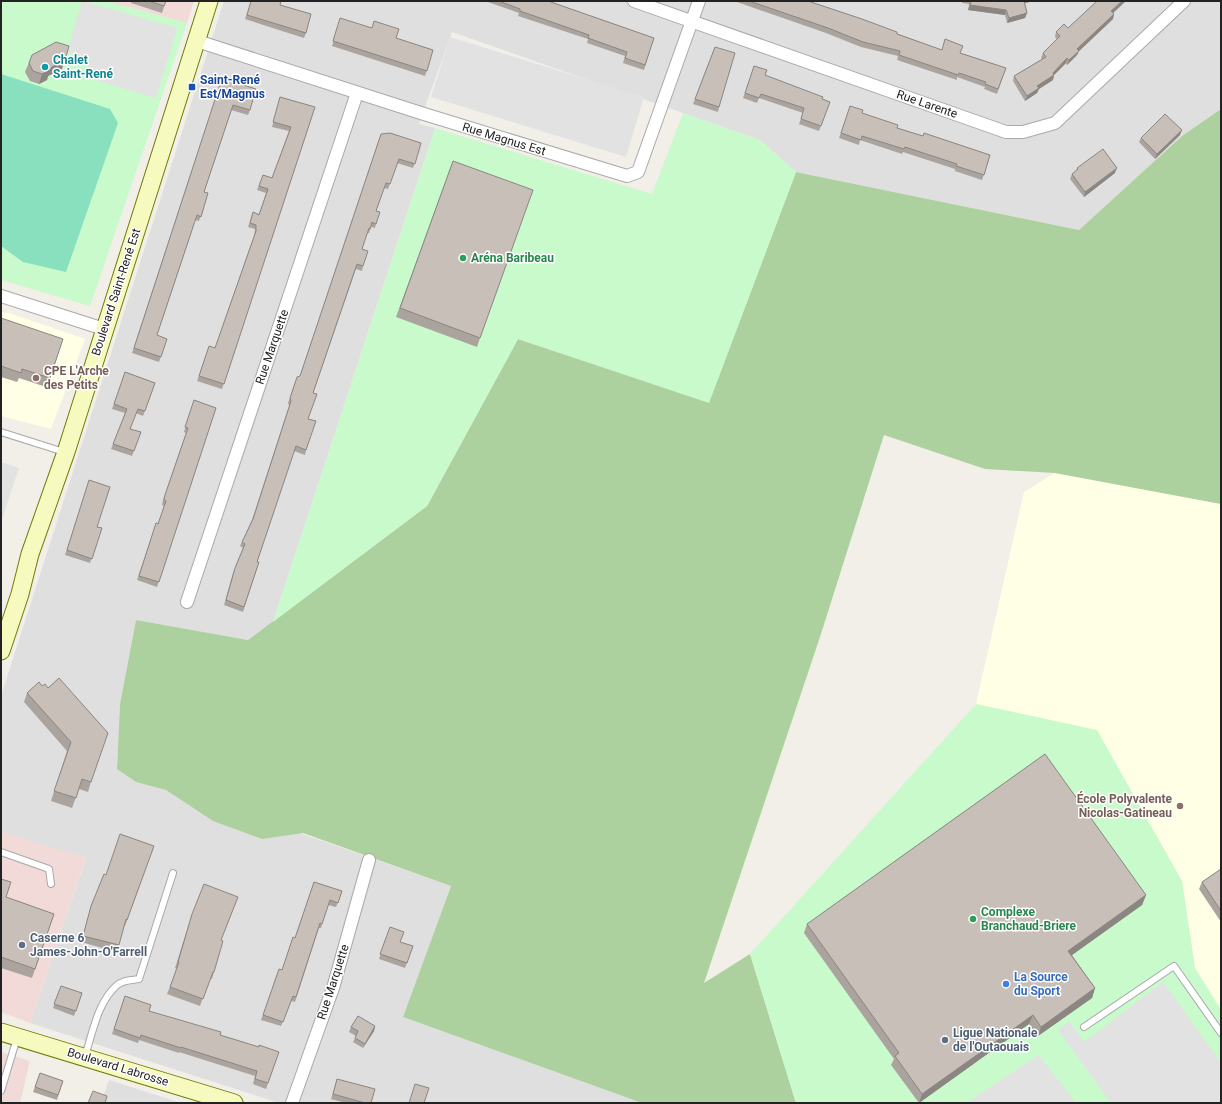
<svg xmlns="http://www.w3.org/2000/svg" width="1222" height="1104" font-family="Roboto,sans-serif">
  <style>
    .residential { fill: #e0dfdf }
    .commercial { fill: #f2dad9 }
    .education { fill: #ffffe5 }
    .forest { fill: #add19e }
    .park { fill: #c8facc }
    .pitch { fill: #88e0be }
    .parking { fill: #e2e2e2 }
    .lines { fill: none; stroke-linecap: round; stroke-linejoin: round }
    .lane-casing { stroke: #a9a9a9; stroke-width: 8 }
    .street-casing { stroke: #a9a9a9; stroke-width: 14 }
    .secondary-casing { stroke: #707d05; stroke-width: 19 }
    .lane { stroke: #fff; stroke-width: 6 }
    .street { stroke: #fff; stroke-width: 12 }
    .secondary { stroke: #f7fabf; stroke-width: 17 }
    .wall { fill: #aba49e }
    .shaded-wall { fill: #8b8681 }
    .building { fill: #c7bfb8; stroke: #8b8681 }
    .culture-dot { fill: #0f9aa8; stroke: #fff; stroke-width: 1.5 }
    .transit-dot { fill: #1a4fb4; stroke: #fff; stroke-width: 1.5 }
    .leisure-dot { fill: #2e9e5b; stroke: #fff; stroke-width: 1.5 }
    .education-dot { fill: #8d6e63; stroke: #fff; stroke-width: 1.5 }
    .service-dot { fill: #5c6f8a; stroke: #fff; stroke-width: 1.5 }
    .shop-dot { fill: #3f7fe0; stroke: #fff; stroke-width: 1.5 }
    .labels { text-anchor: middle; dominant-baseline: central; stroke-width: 3; stroke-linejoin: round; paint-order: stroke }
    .culture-label { font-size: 12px; font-weight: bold; fill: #0d838f; stroke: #fff; text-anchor: start }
    .transit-label { font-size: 12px; font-weight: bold; fill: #164399; stroke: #fff; text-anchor: start }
    .street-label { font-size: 12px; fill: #222; stroke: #fff }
    .leisure-label { font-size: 12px; font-weight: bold; fill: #27864d; stroke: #fff; text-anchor: start }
    .education-label { font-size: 12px; font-weight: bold; fill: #785e54; stroke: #fff; text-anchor: start }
    .service-label { font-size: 12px; font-weight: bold; fill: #4e5e75; stroke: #fff; text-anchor: start }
    .shop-label { font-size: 12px; font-weight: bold; fill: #366cbe; stroke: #fff; text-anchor: start }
  </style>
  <rect width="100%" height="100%" fill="#f2efe9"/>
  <g class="residential">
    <polygon points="224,1 1221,1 1221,109 1182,136 1079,230 796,172 760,140 452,32 419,124 435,128 273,622 248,640 136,620 120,704 117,769 451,886 403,1017 642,1103 279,1103 30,1023 86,858 1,832 1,696"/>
    <polygon points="109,1080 181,1103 101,1103"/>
  </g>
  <g class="commercial">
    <polygon points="106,1 194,1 187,23"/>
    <polygon points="1,832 86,857 30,1023 1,1012"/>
    <polygon points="1,1052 30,1061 20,1103 1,1103"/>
  </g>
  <g class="education">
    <polygon points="1,312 9,313 85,339 51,429 1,416"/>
    <polygon points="1055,473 1221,504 1221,1010 1195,968 1182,881 976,704 1024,492"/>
  </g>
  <polygon class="forest" points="1221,109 1221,504 1055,473 985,469 884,435 820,637 704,983 750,954 796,1103 642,1103 403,1017 451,886 303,833 262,839 213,821 166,790 136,782 117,769 120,704 136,620 248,640 427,506 518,339 709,402 796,172 1079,230 1182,136"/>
  <g class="park">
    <polygon points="1,1 106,1 187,23 90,306 1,280"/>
    <polygon points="683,113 760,140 796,172 709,403 518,339 427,506 273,622 435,128 652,194"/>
    <polygon points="976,704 1097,730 1182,881 1195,968 1221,1010 1221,1103 796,1103 750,954"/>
  </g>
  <polygon class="pitch" points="1,74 110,109 118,123 66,272 23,262 1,246"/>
  <g class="parking">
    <polygon points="82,1 177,28 156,98 85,77 90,59 67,52"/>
    <polygon points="450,37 644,97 626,157 431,97"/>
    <polygon points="1,462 19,468 1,522"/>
    <polygon points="1163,982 1221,1063 1221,1103 1111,1103 1058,1030 1070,1022 1084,1042"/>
    <polygon points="1039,1055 1076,1103 966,1103"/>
  </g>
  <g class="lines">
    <g class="lane-casing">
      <g id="lane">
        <polyline points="1,432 64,452"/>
        <polyline points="1,852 49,869 51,884"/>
        <polyline points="1084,1027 1174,966 1221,1033"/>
        <path d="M85,1056c8,-24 12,-52 31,-70 6,-6 15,-6 23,-7l34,-106"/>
        <polyline points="1,1091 17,1038"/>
      </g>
    </g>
    <g class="street-casing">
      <g id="street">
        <polyline points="634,1 1006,132 1023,132 1055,123 1184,1"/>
        <polyline points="197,41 424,114 627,176 638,172 699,1"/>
        <polyline points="1,296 104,329"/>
        <polyline points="187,602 357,93"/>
        <polyline points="292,1103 333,988 369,860"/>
      </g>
    </g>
    <g class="secondary-casing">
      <g id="secondary">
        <polyline points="1,651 20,594 30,554 66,452 209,1"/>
        <polyline points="1,1032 234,1103"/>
      </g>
    </g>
    <use href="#lane" class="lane"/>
    <use href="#street" class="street"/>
    <use href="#secondary" class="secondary"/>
  </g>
  <g class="wall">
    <polygon points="131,1 166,1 162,13 131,3"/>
    <polygon points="251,1 280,5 306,33 304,38 245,19"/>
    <polygon points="485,1 548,1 654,38 644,70 623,63 625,56 587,43 588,39 518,16 519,13"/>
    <polygon points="737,1 808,1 942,50 961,53 1006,68 997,94 984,89 985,87 957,77 957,80 897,60 898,56 861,47 826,33 737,2"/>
    <polygon points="962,1 1033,1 1025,3 1027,13 1025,18 1007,23 1005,15 968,10 969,4 962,3"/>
    <polygon points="1114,14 1113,19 1079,51 1077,55 1067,65 1066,63 1054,75 1053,80 1039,89 1037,93 1025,101 1013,81 1014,76 1042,59 1041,58 1043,53 1057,39 1055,37 1056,32"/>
    <polygon points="339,23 396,38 433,50 425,76 332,46"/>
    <polygon points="715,47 719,107 718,112 693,104"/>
    <polygon points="32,55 62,69 48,76 47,80 39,84 30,81 25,72"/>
    <polygon points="754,66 765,75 830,102 819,131 799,124 803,113 759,98 757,103 743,98"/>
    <polygon points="222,78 250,110 248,115 231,110 204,192 208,193 199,221 195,220 157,335 167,339 159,362 132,353"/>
    <polygon points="280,97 315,107 222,389 197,381 209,346 215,348 254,236 255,229 248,227 253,212 259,214 266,193 257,190 263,175 272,178 289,131 272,127"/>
    <polygon points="850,106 862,113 897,128 923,136 990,155 982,180 955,171 955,169 903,152 902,154 860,140 859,145 839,138"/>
    <polygon points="381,134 421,143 413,168 397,163 388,189 384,188 376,211 376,224 375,228 371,227 369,233 367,233 362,249 363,266 362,271 356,269 313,393 308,419 306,450 305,455 294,451 257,562 259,562 243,612 224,605 233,573 243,548 240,546 252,520 289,406 288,403 297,377 300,376"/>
    <polygon points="1180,135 1155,159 1139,142 1141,138"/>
    <polygon points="453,161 480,338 477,347 396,317"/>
    <polygon points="1077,168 1115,173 1084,197 1070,179 1072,174 1076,171"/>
    <polygon points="1,318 50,378 46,387 19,378 17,382 1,377"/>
    <polygon points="125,372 155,383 143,416 136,413 130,429 141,432 132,456 111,449 125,413 112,409"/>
    <polygon points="194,400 216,408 157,587 137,580 156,523 158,524 164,506 162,505 163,500 186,433 184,432"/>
    <polygon points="89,480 97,527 102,528 90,563 65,555"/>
    <polygon points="42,686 91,782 88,792 79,789 72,808 51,801 67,751 24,702 27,693"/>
    <polygon points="154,846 125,926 124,926 116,952 81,942 91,906 106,875"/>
    <polygon points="1221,869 1221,922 1199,889 1202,882"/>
    <polygon points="1,879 6,897 54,914 32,978 1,968"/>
    <polygon points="314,882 342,891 336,907 328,905 321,928 319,928 295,1002 291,1001 281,1026 261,1020 279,969 282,970 295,938"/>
    <polygon points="1146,895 1142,905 1072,955 1095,988 1092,998 1038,1036 1029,1024 919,1103 891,1065 894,1059 804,933 807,924"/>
    <polygon points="192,914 221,940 214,972 212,979 210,978 200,1006 167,994 177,969 175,968"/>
    <polygon points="390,927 400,942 413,946 405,968 379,959"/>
    <polygon points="61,986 82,993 74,1016 53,1008"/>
    <polygon points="125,996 149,1011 220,1035 259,1047 279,1052 266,1089 253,1084 255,1076 179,1052 179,1053 139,1040 138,1043 112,1034"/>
    <polygon points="375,1026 374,1031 363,1048 353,1042 356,1036 349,1032 351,1027"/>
    <polygon points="40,1073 63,1081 57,1100 33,1092"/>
    <polygon points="337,1079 371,1103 346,1103 331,1099"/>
  </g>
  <g class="shaded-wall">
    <polygon points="1024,1 1033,1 1022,4"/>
    <polygon points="1122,1 1126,1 1110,16 1111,11"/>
    <polygon points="970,5 1006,10 1005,15 968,10"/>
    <polygon points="1027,13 1025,18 1007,23 1009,18"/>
    <polygon points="1114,14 1113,19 1076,54 1077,49"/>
    <polygon points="1079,51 1077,55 1067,65 1069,60"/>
    <polygon points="1067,58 1066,63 1052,77 1054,75 1053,80 1039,89 1037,93 1025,101 1027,96 1037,86 1053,73"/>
    <polygon points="65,60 62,69 48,76 47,80 39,84 42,74 52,67"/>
    <polygon points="1182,130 1180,135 1155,159 1157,154"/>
    <polygon points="1117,168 1115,173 1084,197 1085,192"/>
    <polygon points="1146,895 1142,905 1065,960 1068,951"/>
    <polygon points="1095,988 1092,998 1038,1036 1041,1027"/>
    <polygon points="1033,1015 1029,1024 919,1103 922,1094"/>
    <polygon points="375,1026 374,1031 363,1048 365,1044"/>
  </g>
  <g class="building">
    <polygon points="149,1 166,1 164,6"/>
    <polygon points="251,1 281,1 280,5 311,14 306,33 247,15"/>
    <polygon points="499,1 548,1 654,38 645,65 625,58 627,52 588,38 589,35 520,11 520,9"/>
    <polygon points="749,1 808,1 862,19 897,32 897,34 942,50 945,39 963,46 960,53 1006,68 998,89 985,84 986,82 959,73 958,75 899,55 900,51 863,42 828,28"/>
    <polygon points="971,1 1024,1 1027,13 1009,18 1006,10 970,5"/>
    <polygon points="1097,1 1122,1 1111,11 1114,14 1077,49 1079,51 1069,60 1067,58 1053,73 1054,75 1037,86 1039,88 1027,96 1014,76 1046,57 1043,53 1060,36 1056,32 1064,24 1068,28"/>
    <polygon points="340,18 372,28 374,21 399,29 396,38 433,50 427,71 333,41"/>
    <polygon points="56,42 69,46 65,60 52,67 50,70 42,74 33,71 29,63 32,55"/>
    <polygon points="715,47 735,53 719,107 695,99"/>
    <polygon points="754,66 767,70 765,75 823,97 822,99 830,102 821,126 801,119 804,108 761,94 759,98 745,93"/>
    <polygon points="222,78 256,89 250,110 233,105 204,192 208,193 201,217 197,215 157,335 167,339 161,357 134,348"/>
    <polygon points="280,97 315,107 224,384 199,376 209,346 215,348 256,231 256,225 250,223 253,212 259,215 268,189 259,186 263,175 272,178 291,127 273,122"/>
    <polygon points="850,106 863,110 862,113 898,125 897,128 923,136 924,133 990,155 984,175 956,166 957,164 905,147 904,149 862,136 861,140 841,133"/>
    <polygon points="1165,114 1182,130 1157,154 1141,138"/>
    <polygon points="390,133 421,143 415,164 399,159 390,184 386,183 376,211 380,212 376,224 372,222 370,229 369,228 362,249 368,251 363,266 357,264 313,393 317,394 308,419 316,421 306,450 296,446 257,562 259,562 244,607 226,600 235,568 245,544 242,542 253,519 291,401 290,398 297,377 300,376 381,134"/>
    <polygon points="1103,149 1117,168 1085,192 1072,174 1078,169 1077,168"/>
    <polygon points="453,161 533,190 480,338 400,308"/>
    <polygon points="1,318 63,339 50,378 22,369 21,373 1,366"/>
    <polygon points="125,372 155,383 145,411 138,409 130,429 141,432 134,451 113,444 127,409 114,404"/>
    <polygon points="194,400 216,408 159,582 139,576 156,523 158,524 166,501 164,500 165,495 188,428 185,427"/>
    <polygon points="89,480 110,487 97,527 102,528 92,559 67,550"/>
    <polygon points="59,678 108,733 91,782 82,779 76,798 54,791 71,742 27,693 39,682 42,686 45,684 48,688"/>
    <polygon points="1045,754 1146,895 1068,951 1095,988 1041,1027 1033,1015 922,1094 895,1056 899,1053 807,924"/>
    <polygon points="120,834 154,846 127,920 126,919 119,945 83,936 91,906 104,874 106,875"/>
    <polygon points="1221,869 1221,911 1202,882"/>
    <polygon points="1,879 11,882 6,897 54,914 35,969 1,957"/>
    <polygon points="314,882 342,891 338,903 330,900 322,924 320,923 296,997 293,996 283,1022 263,1015 279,969 282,970 293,937 295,938"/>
    <polygon points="204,884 238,897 221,940 223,941 214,972 213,972 203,999 170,987 179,962 178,962 192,914"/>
    <polygon points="390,927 404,932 400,942 413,946 407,963 380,954"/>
    <polygon points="61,986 82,993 76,1011 54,1004"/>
    <polygon points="125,996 151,1005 149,1011 221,1032 220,1035 259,1047 259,1045 279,1052 268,1083 255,1079 257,1071 181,1047 181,1048 141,1035 140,1038 114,1029"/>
    <polygon points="358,1016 375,1026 365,1044 355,1038 358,1031 351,1027"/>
    <polygon points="40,1073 63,1081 58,1095 35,1087"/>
    <polygon points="337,1079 375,1089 371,1103 365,1103 333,1094"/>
    <polygon points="415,1084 429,1088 424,1103 409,1103"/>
    <polygon points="93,1091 107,1096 105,1103 88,1103"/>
  </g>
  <circle class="culture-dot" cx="45" cy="67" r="4"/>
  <rect class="transit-dot" x="188" y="83" width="8" height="8" rx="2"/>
  <g class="leisure-dot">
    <circle cx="463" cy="258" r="4"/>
    <circle cx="973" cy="919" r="4"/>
  </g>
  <g class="education-dot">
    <circle cx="36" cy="378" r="4"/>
    <circle cx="1180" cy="806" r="4"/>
  </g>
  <g class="service-dot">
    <circle cx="22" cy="945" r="4"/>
    <circle cx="945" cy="1040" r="4"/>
  </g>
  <circle class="shop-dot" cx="1006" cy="984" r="4"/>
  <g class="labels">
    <g class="culture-label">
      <text x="53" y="60">Chalet<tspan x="53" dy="14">Saint-René</tspan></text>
    </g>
    <g class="transit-label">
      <text x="200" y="80">Saint-René<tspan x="200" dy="14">Est/Magnus</tspan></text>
    </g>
    <g class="street-label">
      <text transform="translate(927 104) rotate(19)">Rue Larente</text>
      <text transform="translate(504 139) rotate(17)">Rue Magnus Est</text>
      <text transform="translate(116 292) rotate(-72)">Boulevard Saint-René Est</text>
      <text transform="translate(272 347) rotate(-71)">Rue Marquette</text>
      <text transform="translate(333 982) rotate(-72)">Rue Marquette</text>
      <text transform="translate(118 1067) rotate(17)">Boulevard Labrosse</text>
    </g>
    <g class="leisure-label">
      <text x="471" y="258">Aréna Baribeau</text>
      <text x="981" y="912">Complexe<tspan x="981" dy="14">Branchaud-Briere</tspan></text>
    </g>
    <g class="education-label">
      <text x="44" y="371">CPE L'Arche<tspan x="44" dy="14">des Petits</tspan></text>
      <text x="1172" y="799" text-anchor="end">École Polyvalente<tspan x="1172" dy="14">Nicolas-Gatineau</tspan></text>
    </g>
    <g class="service-label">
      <text x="30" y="938">Caserne 6<tspan x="30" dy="14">James-John-O'Farrell</tspan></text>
      <text x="953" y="1033">Ligue Nationale<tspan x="953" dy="14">de l'Outaouais</tspan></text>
    </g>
    <g class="shop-label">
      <text x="1014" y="977">La Source<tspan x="1014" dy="14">du Sport</tspan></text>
    </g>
  </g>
  <rect width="1222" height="1104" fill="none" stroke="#222222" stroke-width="4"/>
</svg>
